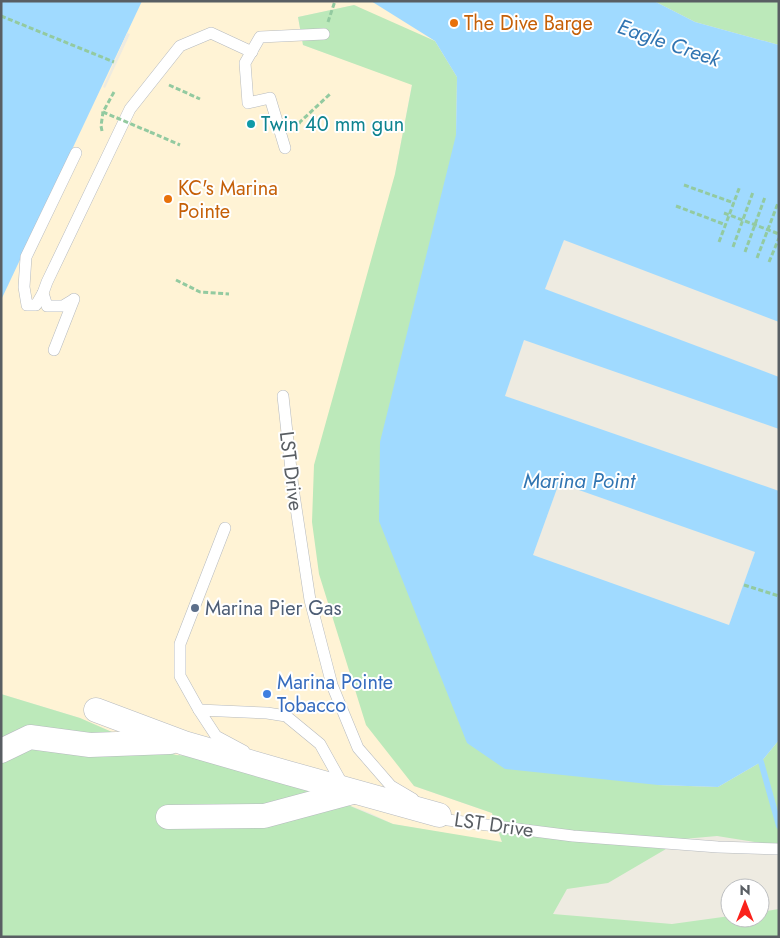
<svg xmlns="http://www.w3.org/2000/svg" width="780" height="938" font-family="Jost,sans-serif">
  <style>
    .commercial { fill: #fff3d5 }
    .green { fill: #bce9ba }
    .water { fill: #a0daff }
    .pier { fill: #eeebe1 }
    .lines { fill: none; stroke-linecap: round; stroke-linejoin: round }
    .stream { stroke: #a0daff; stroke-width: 6 }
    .lane-casing { stroke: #b6babf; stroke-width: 12 }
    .street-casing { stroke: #b6babf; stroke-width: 25 }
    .path { stroke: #93caa0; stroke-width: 3; stroke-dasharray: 5 2.5; stroke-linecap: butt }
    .lane { stroke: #fff; stroke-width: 11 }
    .street { stroke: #fff; stroke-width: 24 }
    .path-bridge { stroke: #93caa0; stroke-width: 3; stroke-dasharray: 5 2.5; stroke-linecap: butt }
    .food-dot { fill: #e8710a; stroke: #fff; stroke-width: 2 }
    .culture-dot { fill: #0f9aa8; stroke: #fff; stroke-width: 2 }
    .service-dot { fill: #5c6f8a; stroke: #fff; stroke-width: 2 }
    .shop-dot { fill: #3f7fe0; stroke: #fff; stroke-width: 2 }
    .labels { text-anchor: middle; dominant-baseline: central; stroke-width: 4; stroke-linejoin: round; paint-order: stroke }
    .food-label { font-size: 20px; fill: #c56008; stroke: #fff; text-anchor: start }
    .culture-label { font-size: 20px; fill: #0d838f; stroke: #fff; text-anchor: start }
    .street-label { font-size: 20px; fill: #595e63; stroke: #fff }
    .service-label { font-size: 20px; fill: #4e5e75; stroke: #fff; text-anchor: start }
    .shop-label { font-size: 20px; fill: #366cbe; stroke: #fff; text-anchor: start }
    .water-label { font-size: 21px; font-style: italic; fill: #3175b2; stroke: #fff }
  </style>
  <rect width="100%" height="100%" fill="#eeebe1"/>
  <polygon class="commercial" points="142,1 481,1 491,84 355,5 298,17 303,45 412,84 395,174 414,786 492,813 502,843 393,824 370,813 224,758 176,755 137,743 80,718 1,694 1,300"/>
  <g class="green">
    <polygon points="654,1 779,1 779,45 695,22"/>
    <polygon points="354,5 435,41 457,77 456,135 658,785 718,787 761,762 779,740 779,846 717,836 683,839 608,883 567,889 553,914 672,924 730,916 730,918 760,918 760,912 779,909 779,937 1,937 1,694 80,718 137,743 176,755 224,758 248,763 393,824 502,842 492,813 414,786 366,725 319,574 312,522 314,465 395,174 412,85 303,45 298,17"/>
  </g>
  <g class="water">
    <polygon points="1,1 142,1 1,300"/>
    <polygon points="371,1 654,1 695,22 779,45 779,740 761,762 718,787 658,785 505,769 467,743 379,521 380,442 456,135 457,77 435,41"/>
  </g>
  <g class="pier">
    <polygon points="127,33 130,34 105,88 103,87"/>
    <polygon points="564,240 779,322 779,377 545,289"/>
    <polygon points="524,340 779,429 779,491 505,396"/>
    <polygon points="559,483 755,552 729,625 533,555"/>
  </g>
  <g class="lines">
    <polyline class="stream" points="761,762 779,826"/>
    <g class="lane-casing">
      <g id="lane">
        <polyline points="285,148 270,98 248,103 245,63 260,37 324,34"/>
        <polyline points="43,293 36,305 27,305 24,287 26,257 76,153"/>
        <polyline points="73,300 63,306 47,306 43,293 47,282 130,109 180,46 211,33 252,52"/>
        <polyline points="54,350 74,299"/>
        <polyline points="283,396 293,488 310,600 332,685 358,748 391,786 413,799"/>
        <polyline points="225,528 180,644 180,676 199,710 216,736 244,751"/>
        <polyline points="199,710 267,713 286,716 320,744 344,787"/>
        <polyline points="437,814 448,820 573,836 718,847 779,849"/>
      </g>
    </g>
    <g class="street-casing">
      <g id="street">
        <polyline points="96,710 184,743 288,773 439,815"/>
        <polyline points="1,751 30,737 90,745 170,742"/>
        <polyline points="168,817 264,816 353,792"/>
      </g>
    </g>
    <g class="path">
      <polyline points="1,16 114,62"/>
      <polyline points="328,22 335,1"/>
      <polyline points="169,85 200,99"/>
      <polyline points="295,130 300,122 330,94"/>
      <polyline points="102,131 101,126 103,112"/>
      <polyline points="150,132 180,145"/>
      <polyline points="684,185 734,203"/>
      <polyline points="676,206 726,225"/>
      <polyline points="724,213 779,234"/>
      <polyline points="719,242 740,186"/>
      <polyline points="733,247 753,192"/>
      <polyline points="745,252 765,197"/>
      <polyline points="757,258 778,203"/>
      <polyline points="769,262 779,238"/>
      <polyline points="176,280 200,292 229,294"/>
      <polyline points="744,585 779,596"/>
    </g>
    <use href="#lane" class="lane"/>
    <use href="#street" class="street"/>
    <polyline class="path-bridge" points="114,92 103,112 150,132"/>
  </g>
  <g class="food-dot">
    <circle cx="454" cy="23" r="5"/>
    <circle cx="168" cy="199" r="5"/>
  </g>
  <circle class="culture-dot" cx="251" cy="124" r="5"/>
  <circle class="service-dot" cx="195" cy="608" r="5"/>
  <circle class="shop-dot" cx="267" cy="694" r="5"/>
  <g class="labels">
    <g class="food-label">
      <text x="464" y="23">The Dive Barge</text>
      <text x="178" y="188">KC's Marina<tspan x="178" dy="23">Pointe</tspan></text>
    </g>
    <g class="culture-label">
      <text x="261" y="124">Twin 40 mm gun</text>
    </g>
    <g class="street-label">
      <text transform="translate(291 471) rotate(83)">LST Drive</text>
      <text transform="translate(494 825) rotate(8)">LST Drive</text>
    </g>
    <g class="service-label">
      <text x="205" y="608">Marina Pier Gas</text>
    </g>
    <g class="shop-label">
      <text x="277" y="682">Marina Pointe<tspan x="277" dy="23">Tobacco</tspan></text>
    </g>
    <g class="water-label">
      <text transform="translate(669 43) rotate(19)">Eagle Creek</text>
      <text x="579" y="481">Marina Point</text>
    </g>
  </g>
  <rect width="780" height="938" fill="none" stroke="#595e63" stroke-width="5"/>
  <g transform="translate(745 903)"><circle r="24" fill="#ffffff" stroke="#bdbfc1"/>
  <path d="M0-4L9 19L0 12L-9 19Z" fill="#fa221b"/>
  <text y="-8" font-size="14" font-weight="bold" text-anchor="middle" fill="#595e63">N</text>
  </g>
</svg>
